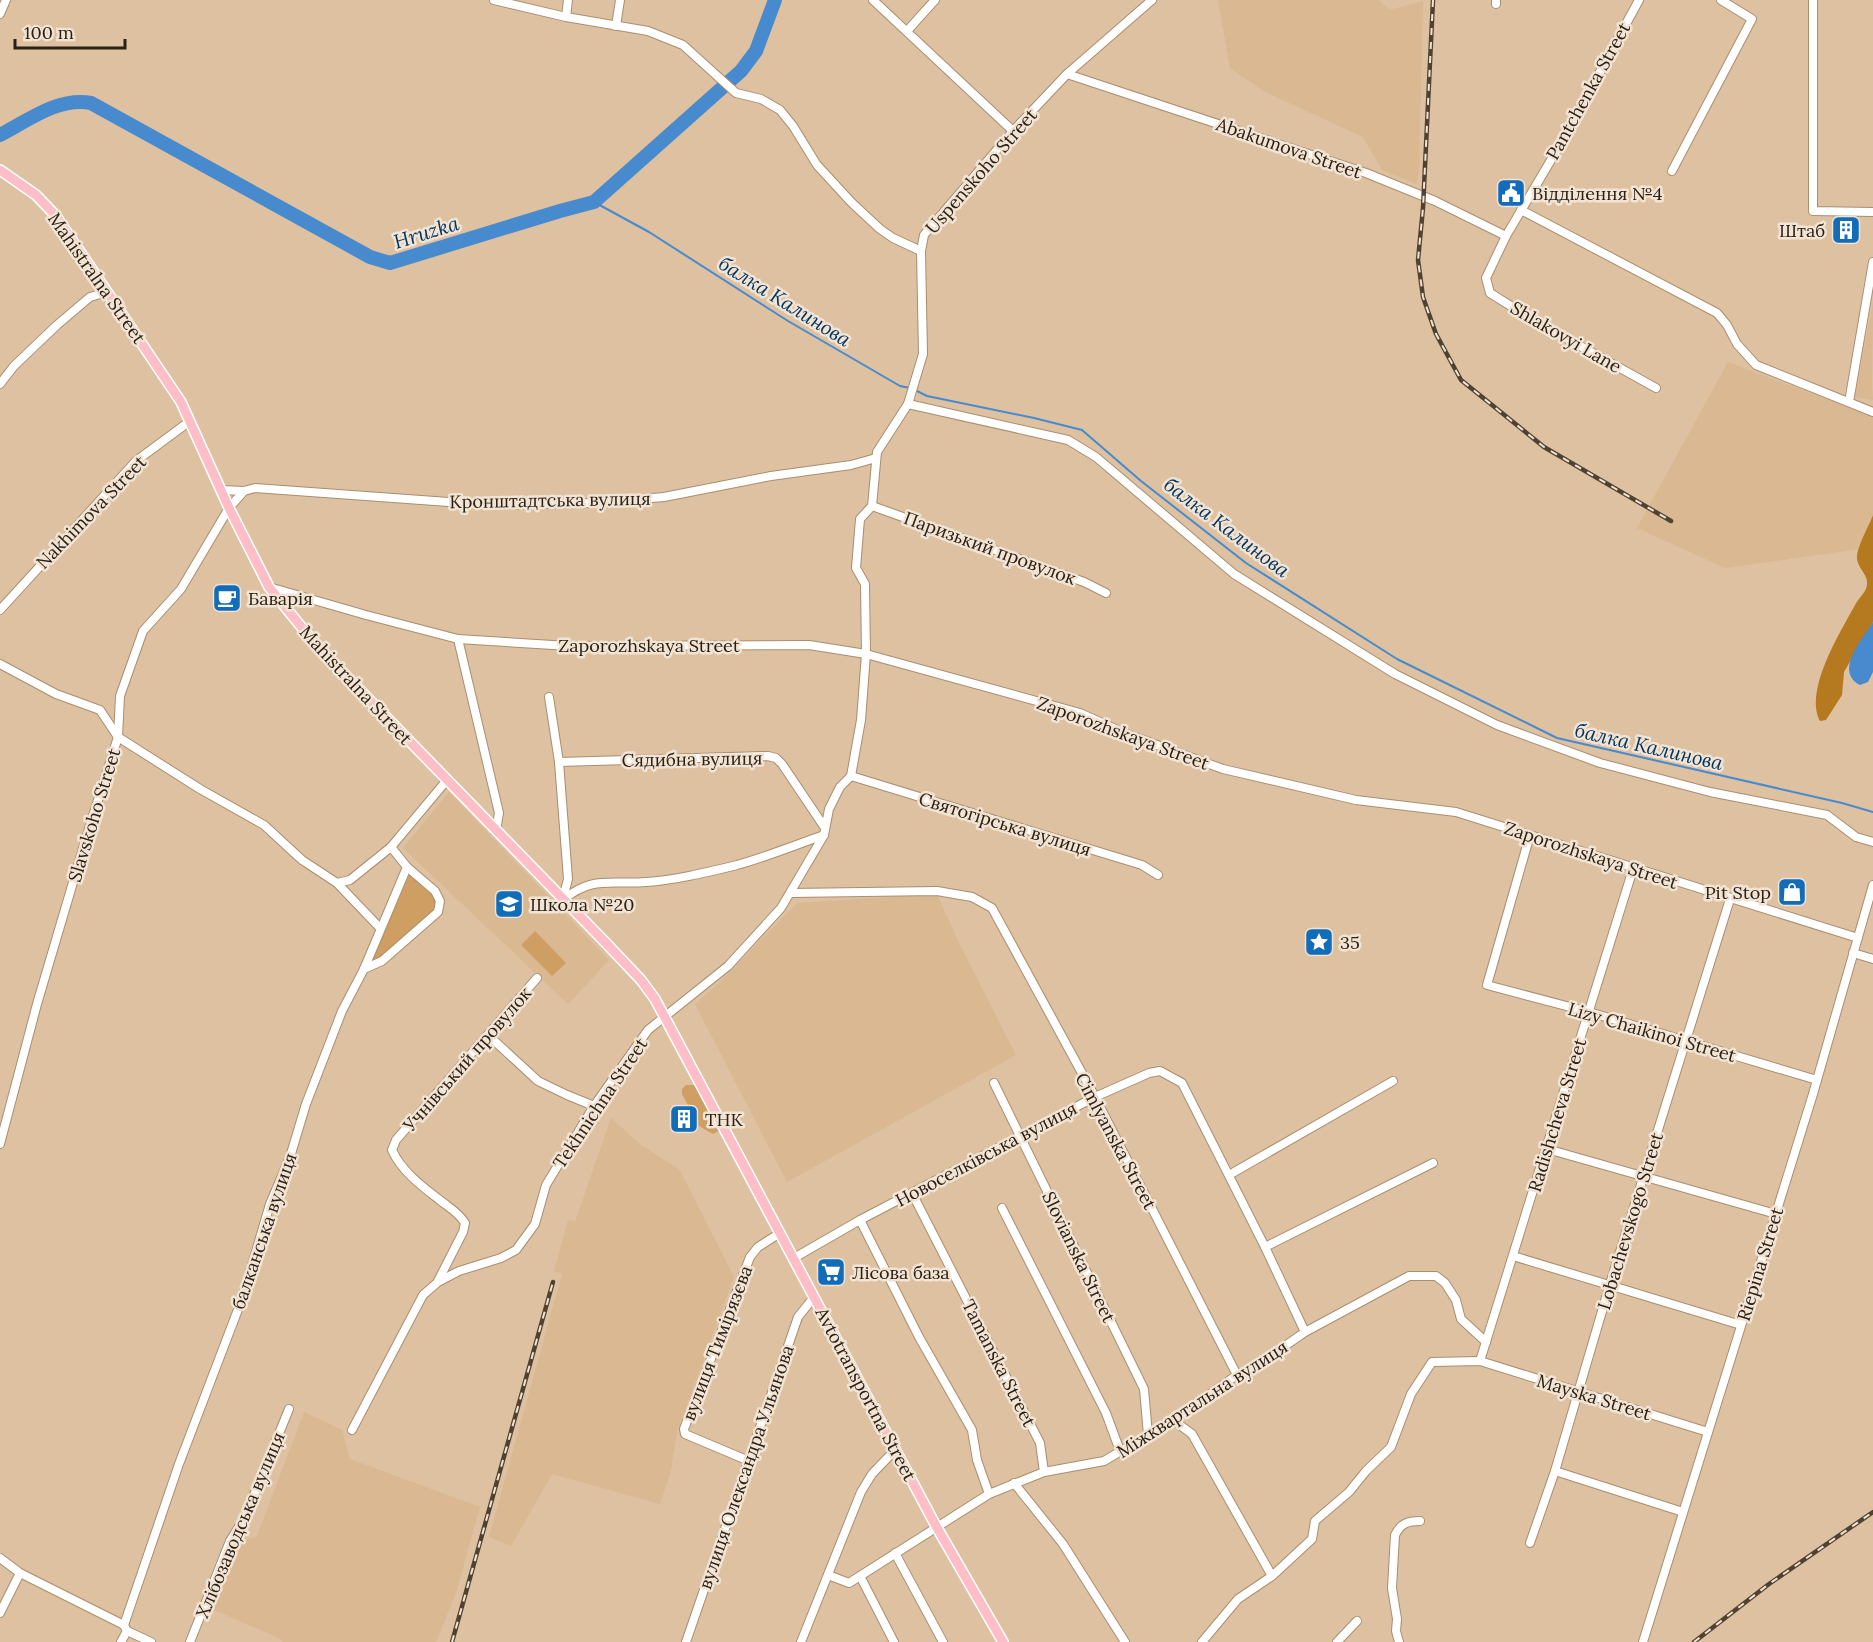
<svg xmlns="http://www.w3.org/2000/svg" width="1873" height="1642" font-family="Lora,serif">
  <style>
    .built { fill: #d9b892 }
    .green { fill: #cf9e62 }
    .forest { fill: #b57920 }
    .water { fill: #478acd }
    .lines { fill: none; stroke-linecap: round; stroke-linejoin: round }
    .stream { stroke: #478acd; stroke-width: 2 }
    .river { stroke: #478acd; stroke-width: 14 }
    .minor-casing { stroke: #a98e6f; stroke-width: 10 }
    .major-casing { stroke: #fff; stroke-width: 12 }
    .minor { stroke: #fff; stroke-width: 8 }
    .major { stroke: #fdbec7; stroke-width: 9 }
    .rail-casing { stroke: #504231; stroke-width: 4.5 }
    .rail { stroke: #f2e4d4; stroke-width: 2; stroke-dasharray: 7; stroke-linecap: butt }
    .labels { text-anchor: middle; dominant-baseline: central; stroke-width: 5; stroke-linejoin: round; paint-order: stroke }
    .street-label { font-size: 18px; fill: #2b2014; stroke: #f2e4d4 }
    .poi-label { font-size: 18px; fill: #2b2014; stroke: #f2e4d4; text-anchor: start }
    .water-label { font-size: 20px; font-style: italic; fill: #00345f; stroke: #f2e4d4 }
  </style>
  <rect width="100%" height="100%" fill="#ddc1a1"/>
  <g class="built">
    <polygon points="1218,0 1379,0 1389,10 1423,1 1419,172 1416,184 1382,170 1363,137 1265,92 1230,68"/>
    <polygon points="1873,302 1872,387 1873,400 1855,397"/>
    <polygon points="1728,362 1873,417 1873,515 1859,549 1725,568 1637,528"/>
    <polygon points="449,792 609,960 568,1004 403,848"/>
    <polygon points="937,894 957,939 1016,1055 787,1182 695,1004 719,983 797,903"/>
    <polygon points="611,1118 641,1145 679,1169 734,1277 677,1432 671,1470 660,1504 552,1474 511,1546 489,1537 562,1274 554,1271 568,1220 575,1222"/>
    <polygon points="304,1412 342,1430 350,1459 480,1507 456,1593 436,1642 282,1642 283,1640 210,1608 234,1544 257,1536"/>
  </g>
  <g class="green">
    <path d="M410,873c11,10 28,19 25,36l-55,51 -9,3z"/>
    <polygon points="535,931 566,963 552,976 521,945"/>
    <polygon points="686,1085 694,1085 697,1088 718,1127 719,1131 713,1134 699,1126 682,1094 682,1089"/>
  </g>
  <path class="forest" d="M1873,515v107l-29,50 -2,23 -16,25 -6,1c-16,-31 20,-88 35,-116 3,-6 8,-10 11,-16 5,-13 -7,-18 -9,-30 -1,-11 12,-33 16,-44z"/>
  <path class="water" d="M1873,622v50l-5,10 -8,3c-26,-14 2,-45 13,-63z"/>
  <g class="lines">
    <g class="stream">
      <polyline points="594,202 649,232 788,321 900,386 910,388"/>
      <polyline points="915,390 927,396 1034,418 1082,430 1141,481 1246,563 1397,659 1557,738 1842,803 1873,812"/>
    </g>
    <path class="river" d="M0,135c29,-15 58,-38 91,-32l279,154 20,6 170,-52 34,-9 147,-131 15,-20 19,-51"/>
    <g class="minor-casing">
      <g id="minor">
        <polyline points="494,0 566,17 648,31 683,45 736,93 761,99 780,110 793,126 817,165 852,203 880,229 893,238 921,251"/>
        <polyline points="873,0 1013,131"/>
        <polyline points="1639,0 1564,138 1506,236 1486,278 1490,293 1530,318 1656,388"/>
        <polyline points="1813,0 1813,211 1873,212"/>
        <polyline points="1496,4 1496,0"/>
        <polyline points="0,14 6,0"/>
        <polyline points="566,17 568,0"/>
        <polyline points="616,26 620,0"/>
        <polyline points="907,31 935,0"/>
        <polyline points="1067,74 1366,173 1435,201 1506,236"/>
        <polyline points="1672,171 1752,19 1721,0"/>
        <polyline points="1521,210 1717,313 1727,325 1737,344 1756,365 1873,412"/>
        <polyline points="0,384 14,366 57,325 90,297 107,292"/>
        <polyline points="1849,402 1873,262"/>
        <polyline points="908,404 1068,440 1096,457 1234,574 1395,674 1497,725 1600,763 1710,792 1827,815 1856,837 1873,842"/>
        <polyline points="221,490 244,491 255,488 490,505 593,503 664,497 771,476 851,465 876,458"/>
        <polyline points="872,506 1084,582 1106,593"/>
        <polyline points="269,587 366,615 458,639 569,646 809,645 866,654 1080,713 1124,733 1223,769 1356,800 1456,812 1858,938"/>
        <polyline points="0,610 136,461 190,421"/>
        <polyline points="458,639 499,813 496,830"/>
        <polyline points="0,664 56,694 100,710 118,737 200,789 264,825 302,860 337,883 350,880 391,847 447,780"/>
        <polyline points="549,697 559,762 568,879 563,898"/>
        <polyline points="559,762 768,756 776,758 782,764 825,828"/>
        <polyline points="851,776 1142,865 1158,875"/>
        <polyline points="1530,835 1487,985 1589,1012 1817,1080"/>
        <polyline points="337,883 380,928"/>
        <polyline points="791,893 937,891 972,897 992,908 1095,1097 1237,1375"/>
        <path d="M563,900c29,-25 49,-15 83,-18 30,-2 62,-10 91,-17 29,-8 58,-20 87,-30"/>
        <polyline points="1853,953 1873,959"/>
        <polyline points="364,969 382,961 438,912 440,901 435,891 407,867"/>
        <polyline points="488,1035 538,1081 567,1095 594,1106"/>
        <polyline points="994,1083 1144,1389 1148,1435"/>
        <polyline points="0,1144 37,1004 87,835 118,737 120,696 143,631 181,589 229,508 244,491"/>
        <polyline points="1547,1149 1776,1214"/>
        <polyline points="1229,1175 1393,1081"/>
        <polyline points="912,1193 1040,1443 1044,1472"/>
        <polyline points="1002,1208 1106,1413 1120,1451"/>
        <polyline points="860,1220 919,1337 972,1430 977,1460 989,1494"/>
        <polyline points="1265,1247 1433,1163"/>
        <polyline points="1513,1256 1741,1325"/>
        <polyline points="794,1258 860,1220 1095,1097 1149,1073 1160,1071 1182,1083 1265,1247 1305,1332"/>
        <path d="M438,1281l25,-49 2,-9c-6,-10 -15,-15 -24,-22 -18,-14 -39,-29 -49,-51l4,-10 141,-162"/>
        <polyline points="1480,1361 1633,869"/>
        <polyline points="1173,1420 1192,1434 1272,1576"/>
        <polyline points="352,1430 423,1295 438,1282 459,1271 501,1258 516,1250 535,1224 546,1185 594,1106 648,1030 728,966 781,908 824,835 829,809 840,787 851,776 861,720 866,654 865,584 856,568 860,519 872,506 877,452 908,404 923,354 921,251 924,235 1013,131 1067,74 1152,0"/>
        <polyline points="749,1461 685,1434 684,1429 750,1257 758,1247 780,1233"/>
        <polyline points="1555,1471 1683,1512"/>
        <polyline points="1014,1483 1063,1544 1125,1642"/>
        <polyline points="1530,1543 1555,1471 1610,1284 1730,899"/>
        <polyline points="895,1553 943,1642"/>
        <polyline points="0,1558 20,1573 124,1625 127,1631 151,1642"/>
        <polyline points="828,1575 849,1583 989,1494 1044,1472 1104,1461 1173,1420 1237,1375 1252,1369 1305,1332 1409,1276 1436,1276 1445,1283 1456,1300 1461,1319 1486,1342"/>
        <polyline points="860,1576 894,1642"/>
        <polyline points="0,1613 20,1573"/>
        <polyline points="124,1625 179,1464 242,1299 270,1204 290,1157 306,1104 342,1011 364,969 407,867 391,847"/>
        <polyline points="121,1642 127,1631"/>
        <polyline points="190,1642 230,1541 245,1517 289,1409"/>
        <polyline points="686,1642 798,1317 814,1297"/>
        <polyline points="801,1642 861,1492 872,1474 895,1450"/>
        <polyline points="1202,1642 1238,1599 1272,1576 1312,1539 1315,1521 1349,1492 1366,1471 1391,1447 1411,1394 1432,1362 1480,1361 1708,1432"/>
        <polyline points="1337,1642 1357,1621"/>
        <path d="M1399,1642l-3,-11 1,-12 -5,-31 3,-53c6,-12 13,-14 25,-14"/>
        <polyline points="1643,1642 1813,1094 1873,885"/>
      </g>
    </g>
    <g class="major-casing">
      <polyline id="major" points="0,170 36,195 56,216 181,402 229,508 269,587 316,645 604,941 641,980 655,999 936,1526 1003,1642"/>
    </g>
    <use href="#minor" class="minor"/>
    <use href="#major" class="major"/>
    <g class="rail-casing">
      <g id="rail">
        <polyline points="1433,0 1423,208 1418,260 1423,297 1436,334 1461,380 1544,447 1671,521"/>
        <polyline points="452,1642 553,1282"/>
        <polyline points="1694,1642 1769,1584 1873,1512"/>
      </g>
    </g>
    <use href="#rail" class="rail"/>
  </g>
  <defs>
    <g id="civic-square" transform="scale(1.5)"><rect x="-9" y="-9" width="18" height="18" rx="4" fill="#116cb9" stroke="#f2e4d4"/><path d="M-.6-6.5H3V-4.5H.6V-3L4-1V1h2V6H-6V1h2V-1L-.6-3ZM-1.2 2.5V6h2.4V2.5Z" fill="#fff"/></g>
    <g id="building-square" transform="scale(1.5)"><rect x="-9" y="-9" width="18" height="18" rx="4" fill="#116cb9" stroke="#f2e4d4"/><path d="M-4-6H4V6H1V3H-1V6H-4ZM-2.5-4.3h1.7v1.8h-1.7ZM.8-4.3h1.7v1.8H.8ZM-2.5-1h1.7V.8h-1.7ZM.8-1h1.7V.8H.8Z" fill="#fff"/></g>
    <g id="cafe-square" transform="scale(1.5)"><rect x="-9" y="-9" width="18" height="18" rx="4" fill="#116cb9" stroke="#f2e4d4"/><path d="M-5.5-4.5H6V0H3Q3 3.5 0 3.5H-2.5Q-5.5 3.5-5.5 0ZM3-3.2v2h1.7v-2ZM-6 4.5H4V6H-6Z" fill="#fff"/></g>
    <g id="shop-square" transform="scale(1.5)"><rect x="-9" y="-9" width="18" height="18" rx="4" fill="#116cb9" stroke="#f2e4d4"/><path d="M-5-2.5h2.3a2.7 3.5 0 0 1 5.4 0H5L5.5 6h-11ZM-1.5-2.5h3a1.5 2.3 0 0 0-3 0Z" fill="#fff"/></g>
    <g id="school-square" transform="scale(1.5)"><rect x="-9" y="-9" width="18" height="18" rx="4" fill="#116cb9" stroke="#f2e4d4"/><path d="M0-5L7-2L0 1L-7-2ZM-4 1L0 2.5L4 1V4Q0 6-4 4Z" fill="#fff"/></g>
    <g id="sight-square" transform="scale(1.5)"><rect x="-9" y="-9" width="18" height="18" rx="4" fill="#116cb9" stroke="#f2e4d4"/><path d="M0-6L1.8-2.2L6-1.7L2.9 1.2L3.7 5.4L0 3.3L-3.7 5.4L-2.9 1.2L-6-1.7L-1.8-2.2Z" fill="#fff"/></g>
    <g id="supermarket-square" transform="scale(1.5)"><rect x="-9" y="-9" width="18" height="18" rx="4" fill="#116cb9" stroke="#f2e4d4"/><path d="M-6-5.5h2.5l.6 2H6L4.5 2H-2.5L-4.4-4H-6ZM-1.5 3.2a1.3 1.3 0 1 0 .1 0ZM3 3.2a1.3 1.3 0 1 0 .1 0Z" fill="#fff"/></g>
  </defs>
  <g fill-rule="evenodd">
    <use href="#civic-square" x="1511" y="193"/>
    <use href="#building-square" x="1846" y="230"/>
    <use href="#cafe-square" x="227" y="598"/>
    <use href="#shop-square" x="1792" y="892"/>
    <use href="#school-square" x="509" y="904"/>
    <use href="#sight-square" x="1319" y="942"/>
    <use href="#building-square" x="684" y="1119"/>
    <use href="#supermarket-square" x="831" y="1272"/>
  </g>
  <g class="labels">
    <g class="street-label">
      <text transform="translate(1588 91) rotate(-61)">Pantchenka Street</text>
      <text transform="translate(1289 148) rotate(19)">Abakumova Street</text>
      <text transform="translate(981 171) rotate(-49)">Uspenskoho Street</text>
      <text transform="translate(97 278) rotate(55)">Mahistralna Street</text>
      <text transform="translate(1566 337) rotate(30)">Shlakovyi Lane</text>
      <text transform="translate(550 500) rotate(-1)">Кронштадтська вулиця</text>
      <text transform="translate(91 512) rotate(-46)">Nakhimova Street</text>
      <text transform="translate(990 548) rotate(20)">Паризький провулок</text>
      <text x="649" y="645">Zaporozhskaya Street</text>
      <text transform="translate(356 685) rotate(47)">Mahistralna Street</text>
      <text transform="translate(1123 733) rotate(20)">Zaporozhskaya Street</text>
      <text transform="translate(692 759) rotate(-1)">Сядибна вулиця</text>
      <text transform="translate(94 815) rotate(-73)">Slavskoho Street</text>
      <text transform="translate(1005 824) rotate(17)">Святогірська вулиця</text>
      <text transform="translate(1591 855) rotate(18)">Zaporozhskaya Street</text>
      <text transform="translate(1652 1032) rotate(16)">Lizy Chaikinoi Street</text>
      <text transform="translate(467 1059) rotate(-49)">Учнівський провулок</text>
      <text transform="translate(600 1103) rotate(-56)">Tekhnichna Street</text>
      <text transform="translate(1557 1115) rotate(-73)">Radishcheva Street</text>
      <text transform="translate(1116 1141) rotate(62)">Cimlyanska Street</text>
      <text transform="translate(986 1154) rotate(-28)">Новоселківська вулиця</text>
      <text transform="translate(1630 1221) rotate(-73)">Lobachevskogo Street</text>
      <text transform="translate(264 1231) rotate(-71)">балканська вулиця</text>
      <text transform="translate(1079 1257) rotate(64)">Slovianska Street</text>
      <text transform="translate(1760 1264) rotate(-73)">Riepina Street</text>
      <text transform="translate(717 1343) rotate(-69)">вулиця Тимірязєва</text>
      <text transform="translate(999 1363) rotate(63)">Tamanska Street</text>
      <text transform="translate(866 1394) rotate(62)">Avtotransportna Street</text>
      <text transform="translate(1594 1397) rotate(17)">Mayska Street</text>
      <text transform="translate(1202 1399) rotate(-33)">Міжквартальна вулиця</text>
      <text transform="translate(746 1467) rotate(-71)">вулиця Олександра Ульянова</text>
      <text transform="translate(240 1525) rotate(-67)">Хлібозаводська вулиця</text>
    </g>
    <g class="poi-label">
      <text x="1532" y="193">Відділення №4</text>
      <text x="1825" y="230" text-anchor="end">Штаб</text>
      <text x="248" y="598">Баварія</text>
      <text x="1771" y="892" text-anchor="end">Pit Stop</text>
      <text x="530" y="904">Школа №20</text>
      <text x="1340" y="942">35</text>
      <text x="705" y="1119">ТНК</text>
      <text x="852" y="1272">Лісова база</text>
    </g>
    <g class="water-label">
      <text transform="translate(426 232) rotate(-17)">Hruzka</text>
      <text transform="translate(785 301) rotate(32)">балка Калинова</text>
      <text transform="translate(1227 527) rotate(37)">балка Калинова</text>
      <text transform="translate(1649 746) rotate(13)">балка Калинова</text>
    </g>
  </g>
  <path d="M15 39v9h110v-9" fill="none" stroke="#2b2014" stroke-width="3"/>
  <text x="24" y="39" font-size="18" fill="#2b2014" stroke="#f2e4d4" stroke-width="4.5" paint-order="stroke">100 m</text>
</svg>
